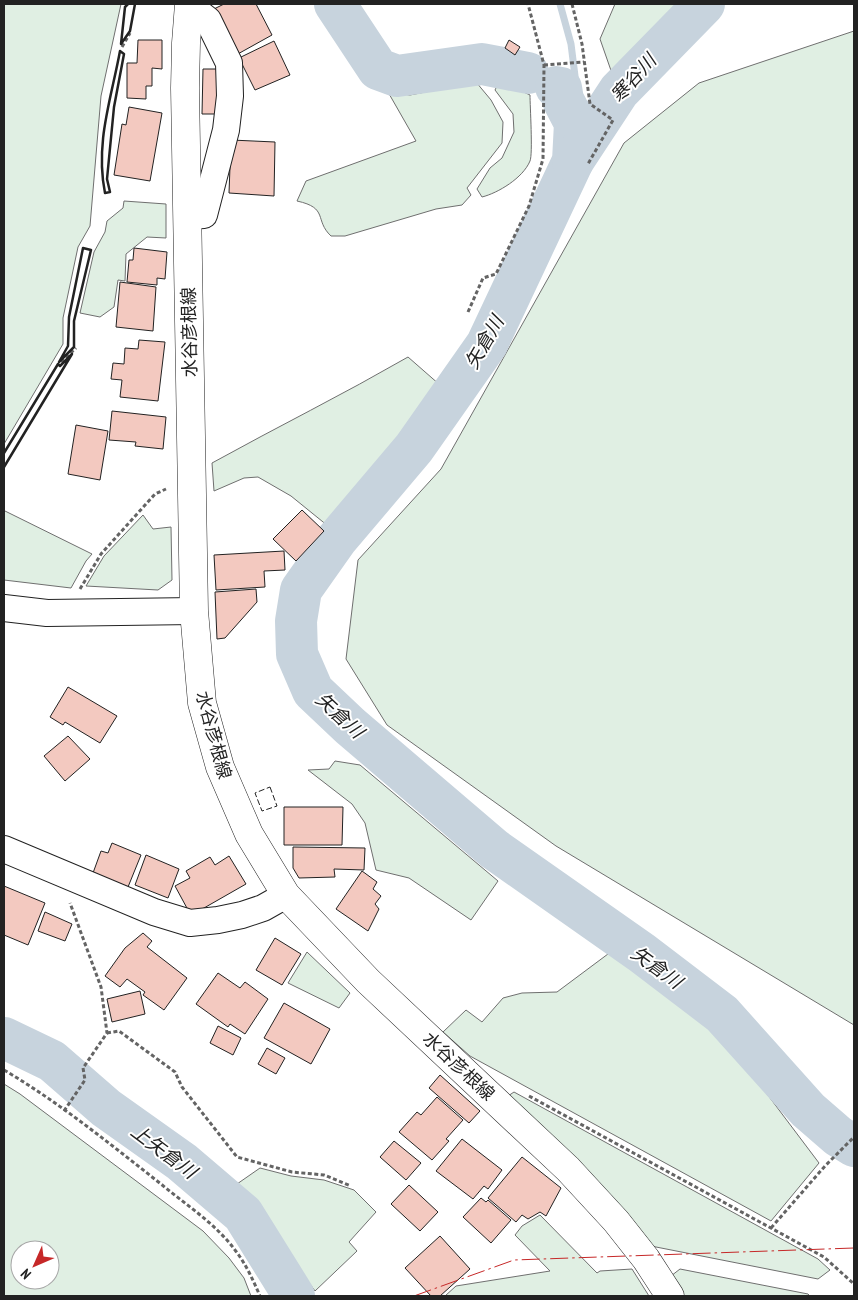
<svg xmlns="http://www.w3.org/2000/svg" width="858" height="1300" font-family="'PT Sans Narrow','Noto Sans JP',sans-serif">
  <style>
    .green { fill: #e0efe3; stroke: #6f6f6f; fill-rule: evenodd }
    .lines { fill: none; stroke-linecap: round; stroke-linejoin: round }
    .stream { stroke: #c7d3dd; stroke-width: 7 }
    .river { stroke: #c7d3dd; stroke-width: 42 }
    .building { fill: #f3c9c0; stroke: #222 }
    .minor-casing { stroke: #222; stroke-width: 28 }
    .major-casing { stroke: #222; stroke-width: 29 }
    .path { stroke: #646464; stroke-width: 3; stroke-dasharray: 4 2.5; stroke-linecap: butt }
    .minor { stroke: #fff; stroke-width: 26 }
    .major { stroke: #fff; stroke-width: 28 }
    .fence { stroke: #222; stroke-width: 1; stroke-dasharray: 6 2.5; stroke-linecap: butt }
    .wall { stroke: #222; stroke-width: 2.5 }
    .power { stroke: #c62828; stroke-width: 1; stroke-dasharray: 18 4 2.5 4; stroke-linecap: butt }
    .labels { text-anchor: middle; dominant-baseline: central; stroke-width: 4; stroke-linejoin: round; paint-order: stroke }
    .street-label { font-size: 18px; fill: #222; stroke: #fff }
    .water-label { font-size: 19px; font-style: italic; fill: #222; stroke: #fff }
  </style>
  <rect width="100%" height="100%" fill="#fff"/>
  <g class="green">
    <polygon points="4,4 121,4 101,96 90,226 78,247 63,318 63,344 4,444"/>
    <polygon points="615,4 688,4 615,82 600,39"/>
    <polygon points="854,31 854,1025 556,846 387,725 346,659 358,560 441,469 624,143 699,83"/>
    <path d="M476,82l15,18 12,22 -1,21 -35,45 4,7 -9,10 -26,4 -91,27h-14c-17,-16 -2,-28 -34,-35l9,-20 110,-40 -28,-49 22,3z"/>
    <path d="M507,84l23,11c0,11 3,59 0,66 -7,17 -32,32 -48,36l-5,-8 13,-21 12,-10 12,-26 -1,-18 -18,-24 2,-4z"/>
    <polygon points="124,201 166,204 166,238 147,237 126,254 125,281 118,280 114,307 100,317 80,313 94,252 105,232 107,221 123,208"/>
    <path d="M408,357l32,28 -25,36 -87,105 -37,-30 -33,-19 -14,1 -30,13 -2,-28c65,-36 132,-69 196,-106z"/>
    <polygon points="5,511 92,554 86,561 71,588 4,580 4,512"/>
    <polygon points="143,515 153,529 171,527 172,580 158,590 86,586 104,556"/>
    <polygon points="335,761 360,765 498,881 471,920 409,878 376,870 365,823 352,804 308,770 329,769"/>
    <polygon points="616,948 669,984 715,1025 819,1163 771,1221 470,1056 443,1032 466,1010 482,1022 503,998 522,993 557,992"/>
    <polygon points="307,952 350,993 339,1008 288,983"/>
    <path d="M4,1084l16,10 183,137 26,27 15,20 7,18h-247zM20,1250h30v30h-30z"/>
    <polygon points="514,1092 818,1259 830,1270 818,1279 651,1246 508,1096"/>
    <polygon points="260,1168 291,1176 324,1180 354,1190 376,1212 349,1242 357,1251 315,1291 237,1184"/>
    <polygon points="540,1215 597,1273 600,1271 632,1269 649,1296 445,1296 456,1286 550,1271 515,1235 522,1226"/>
    <polygon points="680,1269 808,1294 810,1296 684,1296 671,1276"/>
  </g>
  <g class="lines">
    <polyline class="stream" points="560,4 571,44 575,76 575,123"/>
    <g class="river">
      <polyline points="335,4 378,69 397,76 482,64 528,73"/>
      <polyline points="556,87 561,88 563,100 575,123 573,161 487,344 414,448 337,539 301,590 296,621 297,654 313,691 350,726 494,849 642,953 722,1014 808,1110 838,1136 854,1146"/>
      <polyline points="573,161 619,91 704,4"/>
      <polyline points="4,1038 52,1061 106,1108 182,1162 243,1214 294,1296"/>
    </g>
  </g>
  <g class="building">
    <polygon points="224,4 256,4 272,35 236,55 212,10"/>
    <polygon points="138,40 162,40 162,69 152,68 152,86 146,86 146,99 127,98 127,63 137,63"/>
    <polygon points="509,40 520,47 515,55 505,48"/>
    <polygon points="274,41 290,75 255,90 239,58"/>
    <polygon points="203,69 223,69 221,114 202,114"/>
    <polygon points="129,107 162,113 150,181 114,175 122,124 126,125"/>
    <polygon points="231,140 275,142 274,196 229,193"/>
    <polygon points="134,248 167,252 165,279 157,278 157,285 127,282 129,260 133,260"/>
    <polygon points="120,282 156,287 153,331 116,327"/>
    <polygon points="139,340 165,342 158,401 120,397 122,380 111,379 113,363 124,364 125,348 138,349"/>
    <polygon points="112,411 166,417 163,449 135,446 136,442 109,440"/>
    <polygon points="76,425 108,431 100,480 68,474"/>
    <polygon points="302,510 324,531 296,561 273,539"/>
    <polygon points="284,551 285,570 264,571 265,587 216,590 214,555"/>
    <polygon points="256,589 257,602 225,638 217,639 215,592"/>
    <polygon points="68,687 117,716 100,743 65,722 63,725 50,717"/>
    <polygon points="68,736 90,759 65,781 44,756"/>
    <polygon points="284,807 343,807 342,845 284,845"/>
    <polygon points="112,843 141,855 128,887 93,873 101,851 108,853"/>
    <polygon points="293,847 365,848 364,870 334,869 335,877 299,878 293,868"/>
    <polygon points="146,855 179,869 168,898 135,885"/>
    <polygon points="229,856 246,884 197,912 188,910 175,886 190,878 186,871 210,857 215,865"/>
    <polygon points="362,871 377,882 373,889 381,896 375,904 379,909 368,931 336,909"/>
    <polygon points="4,886 45,903 28,945 4,935"/>
    <polygon points="45,912 72,924 65,941 38,931"/>
    <polygon points="143,933 152,941 147,947 187,978 164,1010 143,995 145,992 127,979 120,987 105,976 125,948"/>
    <polygon points="275,938 301,954 282,985 256,970"/>
    <polygon points="218,973 240,988 245,982 268,999 245,1034 230,1024 228,1027 196,1004"/>
    <polygon points="140,991 145,1014 112,1022 107,999"/>
    <polygon points="284,1003 330,1029 311,1064 264,1038"/>
    <polygon points="218,1026 241,1038 233,1055 210,1043"/>
    <polygon points="267,1048 285,1058 276,1074 258,1064"/>
    <polygon points="440,1075 480,1111 469,1123 429,1088"/>
    <polygon points="437,1097 463,1120 446,1139 449,1141 432,1160 399,1132 417,1112 421,1115"/>
    <polygon points="462,1139 502,1170 488,1189 484,1186 473,1199 436,1171"/>
    <polygon points="394,1141 421,1163 406,1180 380,1157"/>
    <polygon points="522,1157 561,1188 546,1216 540,1212 528,1219 522,1215 516,1222 488,1198"/>
    <polygon points="409,1185 438,1212 420,1231 391,1204"/>
    <polygon points="481,1198 486,1202 488,1200 511,1220 491,1243 463,1217"/>
    <polygon points="440,1236 470,1269 440,1296 431,1296 405,1268"/>
  </g>
  <g class="lines">
    <g class="minor-casing">
      <g id="minor">
        <polyline points="187,216 204,215 226,130 230,96 229,63 208,20 189,5"/>
        <polyline points="4,608 47,613 194,611"/>
        <polyline points="4,849 154,912 190,923 218,920 242,915 263,908 286,895"/>
      </g>
    </g>
    <g class="major-casing">
      <polyline id="major" points="189,4 186,43 185,88 194,611 202,703 220,767 249,834 286,895 368,981 568,1169 616,1221 646,1259 670,1296"/>
    </g>
    <g class="path">
      <polyline points="572,4 582,44 590,104 613,120 588,164"/>
      <polyline points="122,47 130,33"/>
      <polyline points="544,65 584,62"/>
      <polyline points="468,312 483,278 496,274 529,206 543,159 544,65 528,4"/>
      <polyline points="61,362 76,348"/>
      <polyline points="80,589 101,554 155,494 166,489"/>
      <polyline points="107,1033 119,1031 175,1072 182,1087 237,1157 292,1172 324,1175 351,1186"/>
      <path d="M4,1070c56,33 106,74 157,114 25,21 54,39 74,66 11,14 18,30 25,46"/>
      <polyline points="529,1096 824,1257 854,1284"/>
      <polyline points="64,1111 85,1080 83,1068 107,1033 101,987 70,903"/>
      <polyline points="771,1228 825,1166 854,1137"/>
    </g>
    <use href="#minor" class="minor"/>
    <use href="#major" class="major"/>
    <polygon class="fence" points="270,787 277,806 262,811 255,793"/>
    <g class="wall">
      <polyline points="128,4 125,7 121,44 130,31 135,4"/>
      <path d="M120,51l4,3 -10,53 -7,72 3,13 -5,1c-10,-50 6,-93 15,-142z"/>
      <polygon points="83,248 91,250 74,321 74,347 59,362 68,346 69,317"/>
      <polyline points="4,453 58,364 60,366 72,354 4,467"/>
    </g>
    <polyline class="power" points="414,1296 514,1260 854,1248"/>
  </g>
  <g class="labels">
    <g class="street-label">
      <text transform="translate(189 332) rotate(-91)">水谷彦根線</text>
      <text transform="translate(214 735) rotate(75)">水谷彦根線</text>
      <text transform="translate(459 1066) rotate(43)">水谷彦根線</text>
    </g>
    <g class="water-label">
      <text transform="translate(633 78) rotate(-48)">寒谷川</text>
      <text transform="translate(484 342) rotate(-60)">矢倉川</text>
      <text transform="translate(340 715) rotate(43)">矢倉川</text>
      <text transform="translate(657 967) rotate(36)">矢倉川</text>
      <text transform="translate(164 1151) rotate(37)">上矢倉川</text>
    </g>
  </g>
  <rect width="858" height="1300" fill="none" stroke="#222222" stroke-width="10"/>
  <g transform="translate(35 1265) rotate(225)"><circle r="24" fill="#ffffff" stroke="#a7a7a7"/>
  <path d="M0-4L9 19L0 12L-9 19Z" fill="#c62828"/>
  <text y="-8" font-size="14" font-weight="bold" text-anchor="middle" fill="#222222">N</text>
  </g>
</svg>
